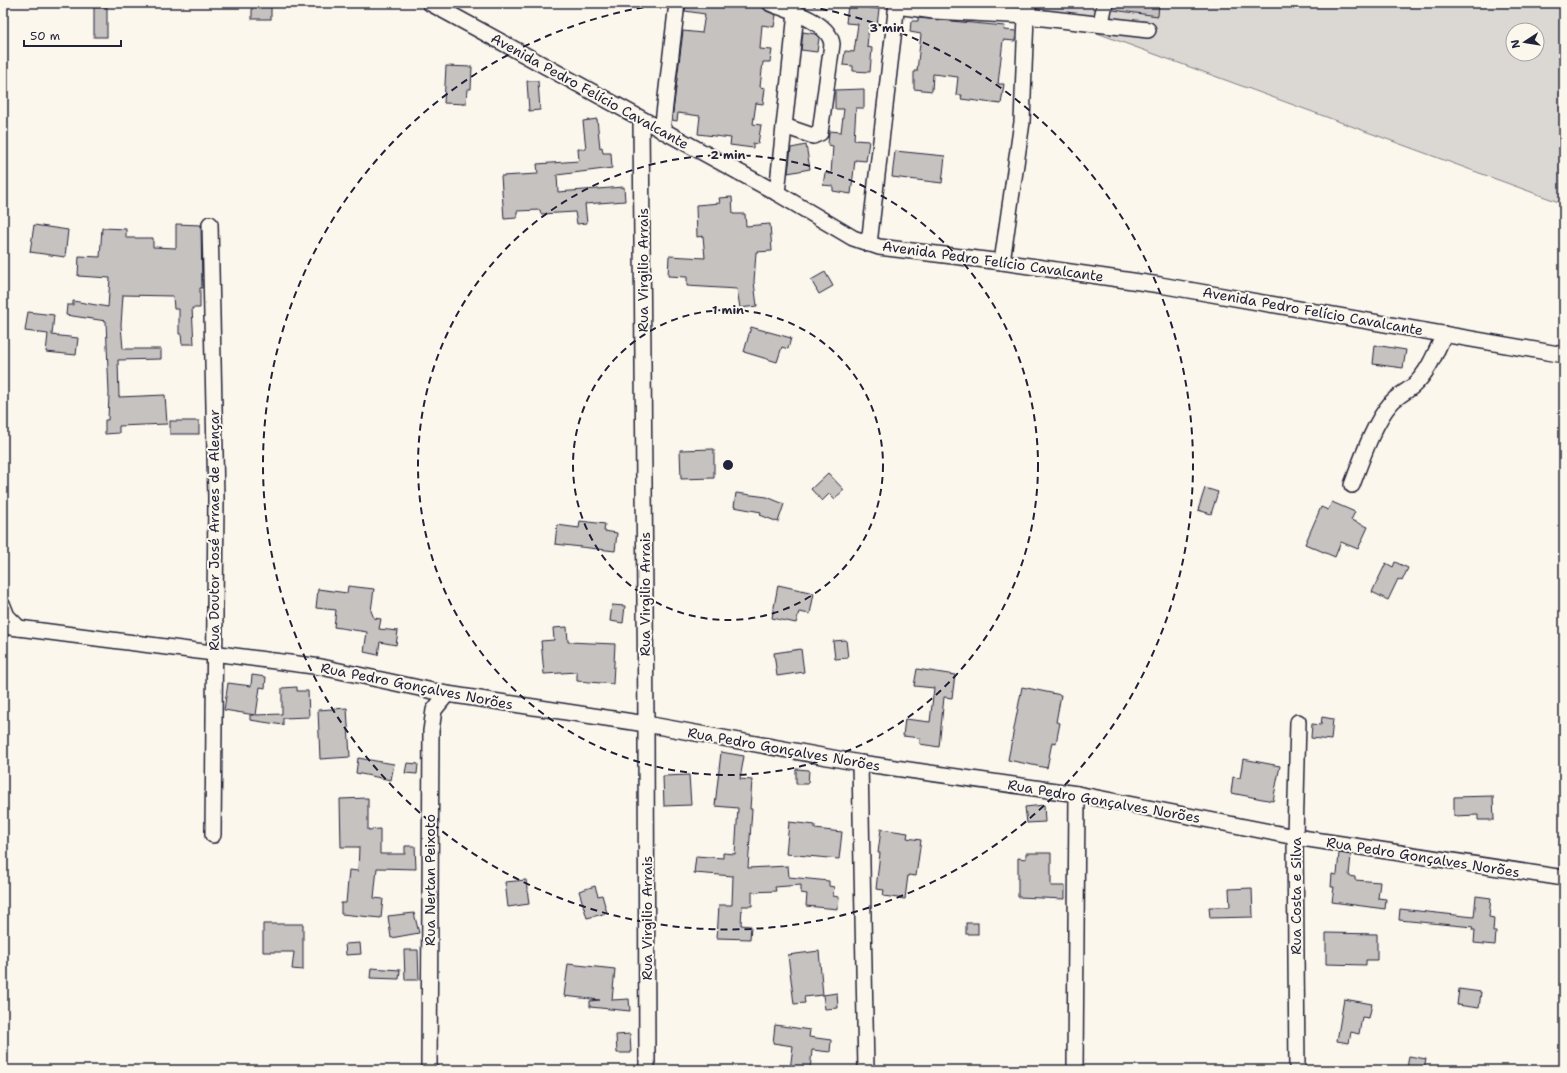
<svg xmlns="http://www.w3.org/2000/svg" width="1567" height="1073" font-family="'Shantell Sans',sans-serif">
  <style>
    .green { fill: #dbd8d3; stroke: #7e7d87; fill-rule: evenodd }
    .building { fill: #c6c2c0; stroke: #22223b }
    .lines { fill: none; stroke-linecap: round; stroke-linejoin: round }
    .minor-casing { stroke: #22223b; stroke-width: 18 }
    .minor { stroke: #fbf7ec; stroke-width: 15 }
    .ring { fill: none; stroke: #22223b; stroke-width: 2; stroke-dasharray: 7 5 }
    .labels { text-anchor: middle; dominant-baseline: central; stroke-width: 4; stroke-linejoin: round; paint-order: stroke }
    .street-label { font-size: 14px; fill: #22223b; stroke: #fbf7ec }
    .centre { fill: #22223b; stroke: #fbf7ec; stroke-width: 2 }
    .ring-label { font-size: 12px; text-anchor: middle; font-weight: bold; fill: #22223b; stroke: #fbf7ec; stroke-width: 4; stroke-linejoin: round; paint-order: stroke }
  </style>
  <rect width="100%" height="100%" fill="#fbf7ec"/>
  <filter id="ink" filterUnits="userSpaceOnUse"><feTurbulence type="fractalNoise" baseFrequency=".025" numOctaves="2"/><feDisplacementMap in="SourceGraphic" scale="8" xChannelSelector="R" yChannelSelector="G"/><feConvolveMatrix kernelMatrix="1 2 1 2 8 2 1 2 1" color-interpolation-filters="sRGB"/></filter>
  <g filter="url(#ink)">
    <path class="green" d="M1015,3h549v201zM1513,30h24v24h-24z"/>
    <g class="building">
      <rect x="252" y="3" width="19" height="16"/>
      <polygon points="686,3 733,3 762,7 766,11 776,15 774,27 762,25 760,49 772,50 770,62 763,62 760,87 765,88 763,104 756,103 753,124 761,125 758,144 753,143 753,148 730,145 731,138 698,134 700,116 678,113 677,121 672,120 683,31 702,33 705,14 685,11"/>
      <polygon points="1114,3 1159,3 1158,16 1113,10"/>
      <polygon points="848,5 879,9 877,26 869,25 867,47 872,48 870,72 853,71 853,66 843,65 845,51 854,52 858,24 846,23"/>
      <rect x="94" y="7" width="13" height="30"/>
      <polygon points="918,18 1005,26 1004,30 1016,31 1015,41 1003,40 998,84 1004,84 1001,104 961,99 962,95 956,95 958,77 933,74 932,91 914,89 914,71 917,71 921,34 910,32 911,21 918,21"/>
      <polygon points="803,32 815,34 819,38 817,52 801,50"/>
      <polygon points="446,66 472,67 471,89 467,89 466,104 444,103"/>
      <polygon points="527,81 538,81 540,110 529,111"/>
      <polygon points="864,89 864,108 856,108 854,140 869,141 866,161 855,160 851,194 833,191 833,186 823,185 825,173 831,174 833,146 828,145 829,131 841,132 844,109 835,109 835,90"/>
      <polygon points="597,119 600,148 602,147 603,153 611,153 612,168 557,175 558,192 624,187 625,201 585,204 587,223 577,224 575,212 541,214 540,210 517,211 517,218 504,219 501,176 538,174 537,164 579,161 578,149 586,149 583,121"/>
      <polygon points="806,145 810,169 788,173 791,148"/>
      <polygon points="895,151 945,156 942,183 892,177"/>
      <polygon points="732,197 733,214 745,214 746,226 770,224 772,251 756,252 754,282 757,306 740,308 737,289 687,286 687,277 668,276 669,256 705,258 703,236 697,237 696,205 720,203 719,198"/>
      <polygon points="176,224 201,225 202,288 200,288 200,308 192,308 194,344 182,344 181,334 179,334 179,309 174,309 173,296 123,295 121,325 123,349 161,349 161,359 118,360 119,397 165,395 167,424 119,426 119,433 105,434 105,420 108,420 109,393 106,321 66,315 67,305 73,305 73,301 108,307 110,278 78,276 79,256 100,257 102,228 126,229 126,238 153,238 153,247 176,248"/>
      <polygon points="34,225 68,230 65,257 30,252"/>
      <polygon points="825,272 833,286 819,294 811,280"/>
      <polygon points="28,312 54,315 52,335 78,338 76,355 46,352 48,334 25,331"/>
      <polygon points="751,327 791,338 788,349 782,347 777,362 744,352"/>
      <polygon points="1375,345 1406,350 1403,368 1373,364"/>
      <rect x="170" y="421" width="29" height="13"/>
      <polygon points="714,449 714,478 681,479 680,450"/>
      <polygon points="828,473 844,490 834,499 829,494 822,501 811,489"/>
      <polygon points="1205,488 1218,492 1211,514 1198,510"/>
      <polygon points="736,493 767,497 784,504 778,522 760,515 761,512 734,507"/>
      <polygon points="1332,502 1355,512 1351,520 1368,527 1358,549 1341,542 1335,557 1305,544 1321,507 1328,510"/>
      <polygon points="580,521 605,524 604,531 617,533 615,551 555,544 557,525 579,528"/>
      <polygon points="1395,562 1408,568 1402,581 1398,579 1388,600 1372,592 1386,563 1393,567"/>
      <polygon points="778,585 814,593 810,614 799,612 796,623 772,618"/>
      <polygon points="348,586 374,589 371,611 374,618 381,619 379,629 398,631 396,645 380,642 378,655 364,652 367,632 334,627 336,610 316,608 318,589 347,593"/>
      <polygon points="612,605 625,606 623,623 610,621"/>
      <polygon points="567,627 568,642 615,644 613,684 577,681 577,672 544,674 541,641 554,640 553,628"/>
      <polygon points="846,640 848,658 835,659 833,641"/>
      <polygon points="801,649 804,672 777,676 774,653"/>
      <polygon points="917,669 955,675 952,698 944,697 939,747 920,744 920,738 903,736 905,719 930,722 934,688 914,686"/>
      <polygon points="252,675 266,677 265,688 260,687 256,715 282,714 282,688 297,687 297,691 308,691 309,717 283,718 283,725 250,720 250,715 255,715 224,710 228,683 251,686"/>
      <polygon points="1022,687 1061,695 1056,722 1060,723 1056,743 1052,742 1047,768 1008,760"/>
      <polygon points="347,708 350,757 320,759 318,710"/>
      <polygon points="1322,717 1333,719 1331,740 1311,738 1312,724 1321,725"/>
      <polygon points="721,752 744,756 740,779 752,780 750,809 752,809 748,868 788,866 789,877 829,881 829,886 834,887 833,896 839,897 838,909 806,906 807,894 801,893 801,885 775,887 776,891 752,892 752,906 742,906 741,925 751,926 750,939 717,938 719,905 732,905 733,876 694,873 696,856 723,858 723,853 735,854 738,808 715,806"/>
      <polygon points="358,758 394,764 391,780 356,773"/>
      <polygon points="1243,759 1280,766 1273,801 1231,793 1233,777 1240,778"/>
      <polygon points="407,763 418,764 417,774 405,773"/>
      <polygon points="796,769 809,770 808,784 796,784"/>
      <polygon points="689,775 691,805 664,806 663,776"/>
      <polygon points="1493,796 1494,820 1478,820 1478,815 1454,816 1454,797"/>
      <polygon points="368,798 368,830 380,829 380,854 405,854 405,846 415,846 416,869 377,868 374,898 383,899 381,918 341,914 341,903 346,903 349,870 358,871 359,847 341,847 340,799"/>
      <polygon points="1044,805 1045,822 1027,823 1025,807"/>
      <polygon points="789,822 815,825 815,829 842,832 839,859 786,854"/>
      <polygon points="881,829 908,833 907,838 921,840 916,876 908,875 905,899 883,896 884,890 876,889 880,853 878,853"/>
      <polygon points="1026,853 1051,853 1051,886 1065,886 1065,899 1018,897 1018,858 1026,859"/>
      <polygon points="1339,853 1351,855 1349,876 1355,877 1355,880 1380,882 1378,898 1386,899 1385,909 1332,902 1334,887 1331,887 1332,874 1337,875"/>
      <polygon points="526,880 529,904 508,907 505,882"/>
      <polygon points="595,886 598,896 602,895 607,913 587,918 579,891"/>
      <polygon points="1252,888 1253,917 1210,918 1209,907 1230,907 1229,889"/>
      <polygon points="1476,896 1491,898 1489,917 1494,918 1493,932 1496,932 1495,945 1474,943 1475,930 1472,930 1473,927 1399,920 1400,909 1474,917"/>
      <polygon points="414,913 419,933 391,938 388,916"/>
      <rect x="966" y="923" width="12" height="11"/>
      <polygon points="263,924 303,924 303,970 292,969 294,952 263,952"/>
      <polygon points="1326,933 1377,934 1377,960 1366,960 1366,965 1326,964"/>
      <polygon points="360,943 361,954 346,955 345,944"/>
      <polygon points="404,950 418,950 419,980 405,980"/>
      <polygon points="819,951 823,995 804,997 805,1003 794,1004 788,955"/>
      <polygon points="568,964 615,969 612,1000 629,999 630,1011 590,1007 590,1001 600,1000 564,996"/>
      <polygon points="371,968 400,970 399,979 370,978"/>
      <polygon points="1459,989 1481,992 1479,1008 1457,1005"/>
      <polygon points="837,993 838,1008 825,1009 823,995"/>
      <polygon points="1344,999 1372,1004 1369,1018 1362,1017 1359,1034 1351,1032 1349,1043 1337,1041"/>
      <polygon points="775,1025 810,1030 809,1037 831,1040 830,1052 812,1050 810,1070 790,1070 793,1046 773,1043"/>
      <polygon points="630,1034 631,1053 617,1053 616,1035"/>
      <polygon points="1409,1056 1426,1059 1424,1070 1407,1068"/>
    </g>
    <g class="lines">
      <g class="minor-casing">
        <g id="minor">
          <polyline points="430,3 777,193 853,238 879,247 1002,262 1160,285 1564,355"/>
          <path d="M770,3c19,8 59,18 62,41l-12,89 -7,3 -29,-10"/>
          <polyline points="896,6 934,11 1026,16 1148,30"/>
          <polyline points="1101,23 1105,3"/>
          <polyline points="641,119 646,724 647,1070"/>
          <polyline points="662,131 677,3"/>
          <polyline points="777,193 796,13"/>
          <polyline points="210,224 216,498 213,835"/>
          <polyline points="869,244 897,3"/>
          <polyline points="1002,262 1022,122 1026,16 1029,3"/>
          <path d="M1352,485c9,-24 22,-63 39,-82 6,-7 15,-11 22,-17 15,-13 23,-34 31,-52"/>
          <polyline points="3,606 7,616 19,628"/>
          <polyline points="3,626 321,667 447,694 646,724 860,763 1077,794 1295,837 1564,878"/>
          <polyline points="860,763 866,1070"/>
          <polyline points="429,1070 431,731 434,710 447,694"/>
          <polyline points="1075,1070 1077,794"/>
          <polyline points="1297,1070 1295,837 1298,722"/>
        </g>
      </g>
      <use href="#minor" class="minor"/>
    </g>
  </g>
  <g class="ring">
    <circle cx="728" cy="465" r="155"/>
    <circle cx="728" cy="465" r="310"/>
    <path d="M785 3A465 465 0 1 1 671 3"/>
  </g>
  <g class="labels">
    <g class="street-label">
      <text transform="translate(590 91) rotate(29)">Avenida Pedro Felício Cavalcante</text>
      <text transform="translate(993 261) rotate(8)">Avenida Pedro Felício Cavalcante</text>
      <text transform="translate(643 270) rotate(-90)">Rua Virgilio Arrais</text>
      <text transform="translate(1313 311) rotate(10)">Avenida Pedro Felício Cavalcante</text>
      <text transform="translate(214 530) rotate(-90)">Rua Doutor José Arraes de Alençar</text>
      <text transform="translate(645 594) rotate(-90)">Rua Virgilio Arrais</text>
      <text transform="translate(417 686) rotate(11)">Rua Pedro Gonçalves Norões</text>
      <text transform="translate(784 749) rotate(10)">Rua Pedro Gonçalves Norões</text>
      <text transform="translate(1104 801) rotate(10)">Rua Pedro Gonçalves Norões</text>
      <text transform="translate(1423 857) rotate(9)">Rua Pedro Gonçalves Norões</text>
      <text transform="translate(430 880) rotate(-90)">Rua Nertan Peixoto</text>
      <text transform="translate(1296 896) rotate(-90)">Rua Costa e Silva</text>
      <text transform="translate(647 918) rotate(-90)">Rua Virgilio Arrais</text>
    </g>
  </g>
  <circle cx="728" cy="465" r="6" class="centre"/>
  <g class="ring-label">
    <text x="887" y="32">3 min</text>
    <text x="728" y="159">2 min</text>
    <text x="728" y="314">1 min</text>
  </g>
  <rect width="1567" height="1073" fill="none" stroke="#fbf7ec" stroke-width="16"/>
  <rect x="8" y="8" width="1551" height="1057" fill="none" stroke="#22223b" stroke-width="1.5" filter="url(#ink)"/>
  <g transform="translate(1525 42) rotate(258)"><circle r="19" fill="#fbf7ec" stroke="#a4a2a5"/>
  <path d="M0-3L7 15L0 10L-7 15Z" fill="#22223b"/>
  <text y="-6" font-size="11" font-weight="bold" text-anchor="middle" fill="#22223b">N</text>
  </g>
  <path d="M24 40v6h97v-6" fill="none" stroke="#22223b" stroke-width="2"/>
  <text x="30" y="40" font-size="12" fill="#22223b" stroke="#fbf7ec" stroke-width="3" paint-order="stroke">50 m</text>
</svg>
